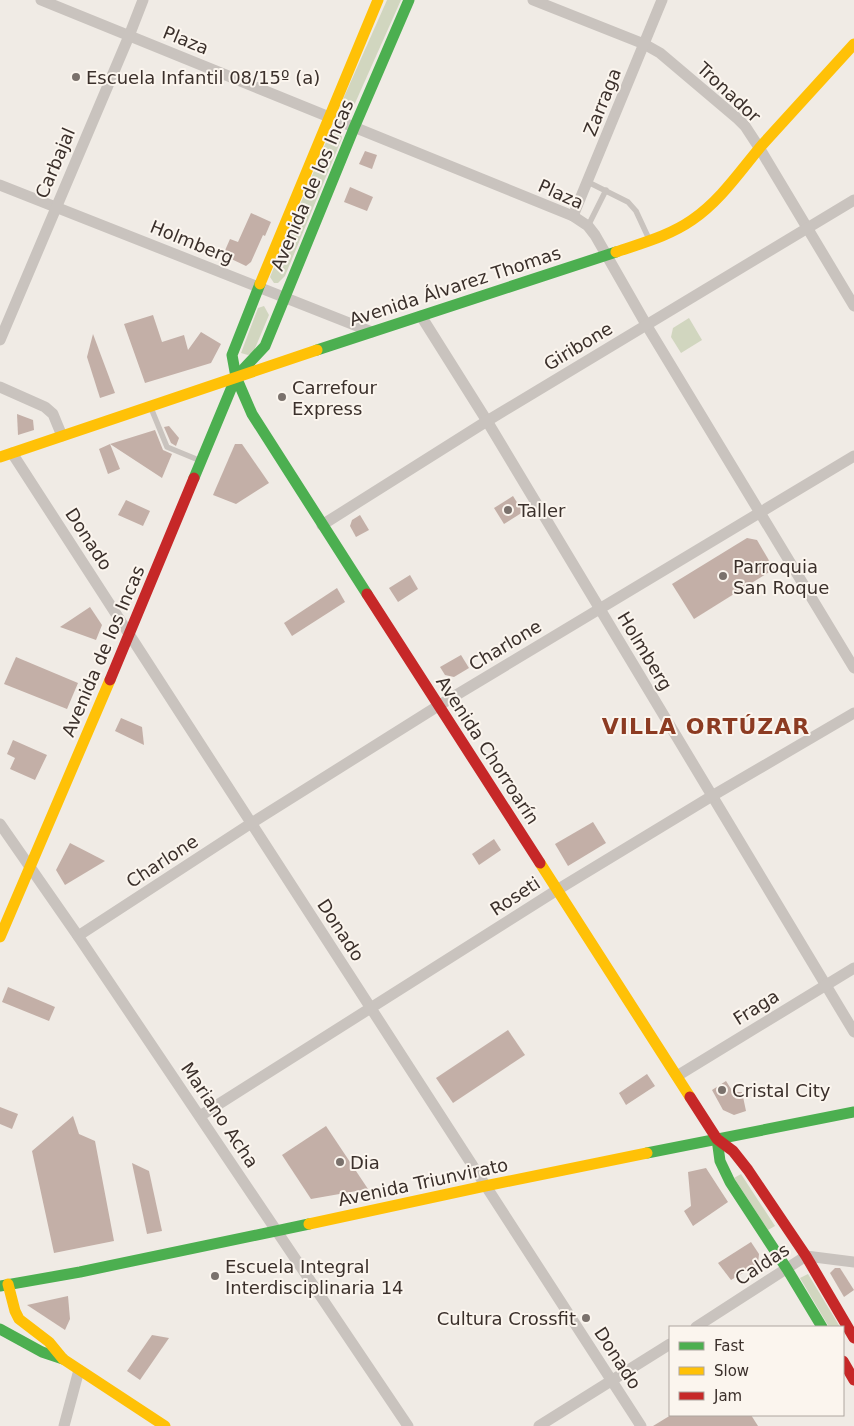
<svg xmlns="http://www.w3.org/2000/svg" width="854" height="1426" font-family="'DejaVu Sans',sans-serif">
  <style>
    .green { fill: #d1d6bf }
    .building { fill: #c3afa7 }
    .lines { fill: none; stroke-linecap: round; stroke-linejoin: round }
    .lane { stroke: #c9c3be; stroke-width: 5.5 }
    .street { stroke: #c9c3be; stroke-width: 11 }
    .fast { stroke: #4caf50; stroke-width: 11 }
    .slow { stroke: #ffc107; stroke-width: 11 }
    .jam { stroke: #c62828; stroke-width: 11 }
    .poi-dot { fill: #7a716c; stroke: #fbf5ee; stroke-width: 2 }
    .labels { text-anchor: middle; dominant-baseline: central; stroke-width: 4; stroke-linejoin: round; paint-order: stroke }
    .street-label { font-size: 18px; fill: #3b302b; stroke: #fbf5ee }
    .poi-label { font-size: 18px; fill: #3b302b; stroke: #fbf5ee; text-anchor: start }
    .district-label { font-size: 22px; font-weight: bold; letter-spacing: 1px; fill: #8c3b22; stroke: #fbf5ee }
  </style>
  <rect width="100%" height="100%" fill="#f0ebe5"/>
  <g class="green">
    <polygon points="387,0 401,0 352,110 347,115 344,114 340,106"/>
    <polygon points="336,129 341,131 342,138 285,276 278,283 274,283 270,277 331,130"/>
    <polygon points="264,306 269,315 253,353 248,355 241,353 258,308"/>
    <polygon points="689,318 702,340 681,353 671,337 673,328"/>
    <polygon points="741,1174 775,1226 768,1230 734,1178"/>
    <polygon points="808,1274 840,1327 829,1327 800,1278"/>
  </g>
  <g class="building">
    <polygon points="365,151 377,155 372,169 359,164"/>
    <polygon points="350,187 373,197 367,211 344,202"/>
    <polygon points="251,213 271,222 265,236 263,235 251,262 246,266 223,255 230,239 238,242"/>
    <polygon points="153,315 162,342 184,335 188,350 201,332 221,344 211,363 145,383 124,324"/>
    <polygon points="93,334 115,393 100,398 87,357"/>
    <polygon points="17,414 33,420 34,430 18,435"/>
    <polygon points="169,426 179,438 176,446 171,443 164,427"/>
    <polygon points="155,430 163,450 172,454 162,478 110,444"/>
    <polygon points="110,444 120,469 108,474 99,449"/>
    <polygon points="235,444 242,444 269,483 236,504 213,495"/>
    <polygon points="513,496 523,512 504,524 494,508"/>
    <polygon points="126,500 150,511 143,526 118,515"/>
    <polygon points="360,515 369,530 356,537 350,526 352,520"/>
    <polygon points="747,538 757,540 774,569 694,619 672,584"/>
    <polygon points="410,575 418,589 398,602 389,588"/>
    <polygon points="337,588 345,602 292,636 284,623"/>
    <polygon points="90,607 102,625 96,640 60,627"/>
    <polygon points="461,655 469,668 454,677 445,675 440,667"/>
    <polygon points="16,657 78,683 67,709 4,684"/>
    <polygon points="121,718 142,727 144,745 115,731"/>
    <polygon points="13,740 47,755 35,780 10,769 15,758 7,754"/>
    <polygon points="593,822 606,843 568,866 555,844"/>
    <polygon points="494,839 501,850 479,865 472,854"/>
    <polygon points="70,843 105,861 65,885 56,870"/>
    <polygon points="8,987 55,1007 49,1021 2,1002"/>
    <polygon points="508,1030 525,1055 453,1103 436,1078"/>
    <polygon points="647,1074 655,1086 626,1105 619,1093"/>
    <polygon points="726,1081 733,1092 742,1092 746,1111 734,1115 723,1110 712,1090"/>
    <polygon points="0,1107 18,1114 12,1129 0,1124"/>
    <polygon points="73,1116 79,1134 95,1141 114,1241 54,1253 32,1151"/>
    <polygon points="326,1126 368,1189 311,1199 282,1155"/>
    <polygon points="132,1163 149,1171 162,1231 147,1234"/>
    <polygon points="706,1168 728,1202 693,1226 684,1211 691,1206 688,1172"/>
    <polygon points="751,1242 759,1254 758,1264 731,1280 718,1263"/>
    <polygon points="835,1268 840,1268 854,1290 844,1297 830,1273"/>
    <polygon points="68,1296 70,1319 65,1330 27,1305"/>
    <polygon points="152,1335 169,1338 140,1380 127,1371"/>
    <polygon points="671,1415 751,1415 758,1426 653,1426"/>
  </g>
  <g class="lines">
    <g class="lane">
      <polyline points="588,182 628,202 636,211 649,239"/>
      <polyline points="588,226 606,190"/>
      <polyline points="151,408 167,447 201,461"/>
    </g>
    <g class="street">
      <polyline points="41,0 573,216 588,226 595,235 647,326 854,668"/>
      <polyline points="533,0 644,44 660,53 738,119 745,126 760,149 854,306"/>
      <polyline points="0,185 372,332"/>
      <polyline points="573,216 662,0"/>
      <polyline points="421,316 487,421 854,1032"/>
      <polyline points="0,340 129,36 143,0"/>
      <polyline points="0,387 45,407 53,414 62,436"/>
      <polyline points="12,453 641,1426"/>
      <polyline points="322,525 487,421 854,200"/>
      <polyline points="0,824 78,936 408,1426"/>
      <polyline points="78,936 250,824 438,706 854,456"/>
      <polyline points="677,1076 854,968"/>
      <polyline points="200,1116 557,890 712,796 854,713"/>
      <polyline points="696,1327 806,1256 854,1262"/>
      <polyline points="64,1426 79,1370"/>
      <polyline points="539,1426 670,1344"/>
    </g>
    <g class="fast">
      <polyline points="260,284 232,355 236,377 252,414 367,594"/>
      <polyline points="317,350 616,252"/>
      <polyline points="194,478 236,377 265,346 354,128 409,0"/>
      <polyline points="717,1139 720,1161 730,1182 787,1269 822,1327"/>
      <polyline points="647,1153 854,1112"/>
      <polyline points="0,1286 80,1272 309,1224"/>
      <polyline points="0,1329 42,1352 63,1359"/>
    </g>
    <g class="slow">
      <path d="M616,252c26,-9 53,-16 76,-32 29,-20 48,-49 70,-75 31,-34 61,-67 92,-101"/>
      <polyline points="260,284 378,0"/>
      <polyline points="0,457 317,350"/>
      <polyline points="540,863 690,1097"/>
      <polyline points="0,937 110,680"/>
      <polyline points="309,1224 485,1186 647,1153"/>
      <polyline points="8,1284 15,1311 19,1319 49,1342 63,1359 165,1426"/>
    </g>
    <g class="jam">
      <polyline points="367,594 540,863"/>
      <polyline points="110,680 194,478"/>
      <polyline points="690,1097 717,1139 733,1151 748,1170 806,1256 854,1338"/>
      <polyline points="843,1361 854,1380"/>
    </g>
  </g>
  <g class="poi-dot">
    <circle cx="76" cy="77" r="5"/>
    <circle cx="282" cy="397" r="5"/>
    <circle cx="508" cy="510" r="5"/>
    <circle cx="723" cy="576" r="5"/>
    <circle cx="722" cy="1090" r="5"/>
    <circle cx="340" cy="1162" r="5"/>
    <circle cx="215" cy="1276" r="5"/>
    <circle cx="586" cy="1318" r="5"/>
  </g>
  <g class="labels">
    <g class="street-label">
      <text transform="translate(186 40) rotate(22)">Plaza</text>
      <text transform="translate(729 92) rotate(43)">Tronador</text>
      <text transform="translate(602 102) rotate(-68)">Zarraga</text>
      <text transform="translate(55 163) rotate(-67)">Carbajal</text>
      <text transform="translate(312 185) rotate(-67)">Avenida de los Incas</text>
      <text transform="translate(561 194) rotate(24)">Plaza</text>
      <text transform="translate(192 242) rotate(22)">Holmberg</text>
      <text transform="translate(455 286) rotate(-18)">Avenida Álvarez Thomas</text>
      <text transform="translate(578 346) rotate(-31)">Giribone</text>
      <text transform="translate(89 539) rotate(57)">Donado</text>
      <text transform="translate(505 645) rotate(-31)">Charlone</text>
      <text transform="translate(103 651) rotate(-67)">Avenida de los Incas</text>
      <text transform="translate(645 651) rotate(59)">Holmberg</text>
      <text transform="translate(488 750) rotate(57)">Avenida Chorroarín</text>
      <text transform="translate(162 861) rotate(-33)">Charlone</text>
      <text transform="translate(515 896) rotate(-33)">Roseti</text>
      <text transform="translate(341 930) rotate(57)">Donado</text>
      <text transform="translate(756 1007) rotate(-32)">Fraga</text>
      <text transform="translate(220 1115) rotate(56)">Mariano Acha</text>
      <text transform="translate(423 1182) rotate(-12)">Avenida Triunvirato</text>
      <text transform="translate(762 1264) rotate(-33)">Caldas</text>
      <text transform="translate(618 1358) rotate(57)">Donado</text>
    </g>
    <g class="poi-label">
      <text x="86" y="77">Escuela Infantil 08/15º (a)</text>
      <text x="292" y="387">Carrefour<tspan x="292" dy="21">Express</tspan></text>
      <text x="518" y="510">Taller</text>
      <text x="733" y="566">Parroquia<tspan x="733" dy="21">San Roque</tspan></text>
      <text x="732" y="1090">Cristal City</text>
      <text x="350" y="1162">Dia</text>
      <text x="225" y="1266">Escuela Integral<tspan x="225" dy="21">Interdisciplinaria 14</tspan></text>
      <text x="576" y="1318" text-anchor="end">Cultura Crossfit</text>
    </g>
    <g class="district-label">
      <text x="706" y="726">VILLA ORTÚZAR</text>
    </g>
  </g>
  <rect x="669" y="1326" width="175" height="90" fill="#fbf5ee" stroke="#aea6a0"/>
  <rect x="679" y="1342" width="25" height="8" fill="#4caf50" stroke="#aea6a0"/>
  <text x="714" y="1351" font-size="15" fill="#3b302b">Fast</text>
  <rect x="679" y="1367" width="25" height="8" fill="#ffc107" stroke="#aea6a0"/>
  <text x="714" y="1376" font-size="15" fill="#3b302b">Slow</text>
  <rect x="679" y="1392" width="25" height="8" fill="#c62828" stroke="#aea6a0"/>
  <text x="714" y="1401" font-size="15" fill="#3b302b">Jam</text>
</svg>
